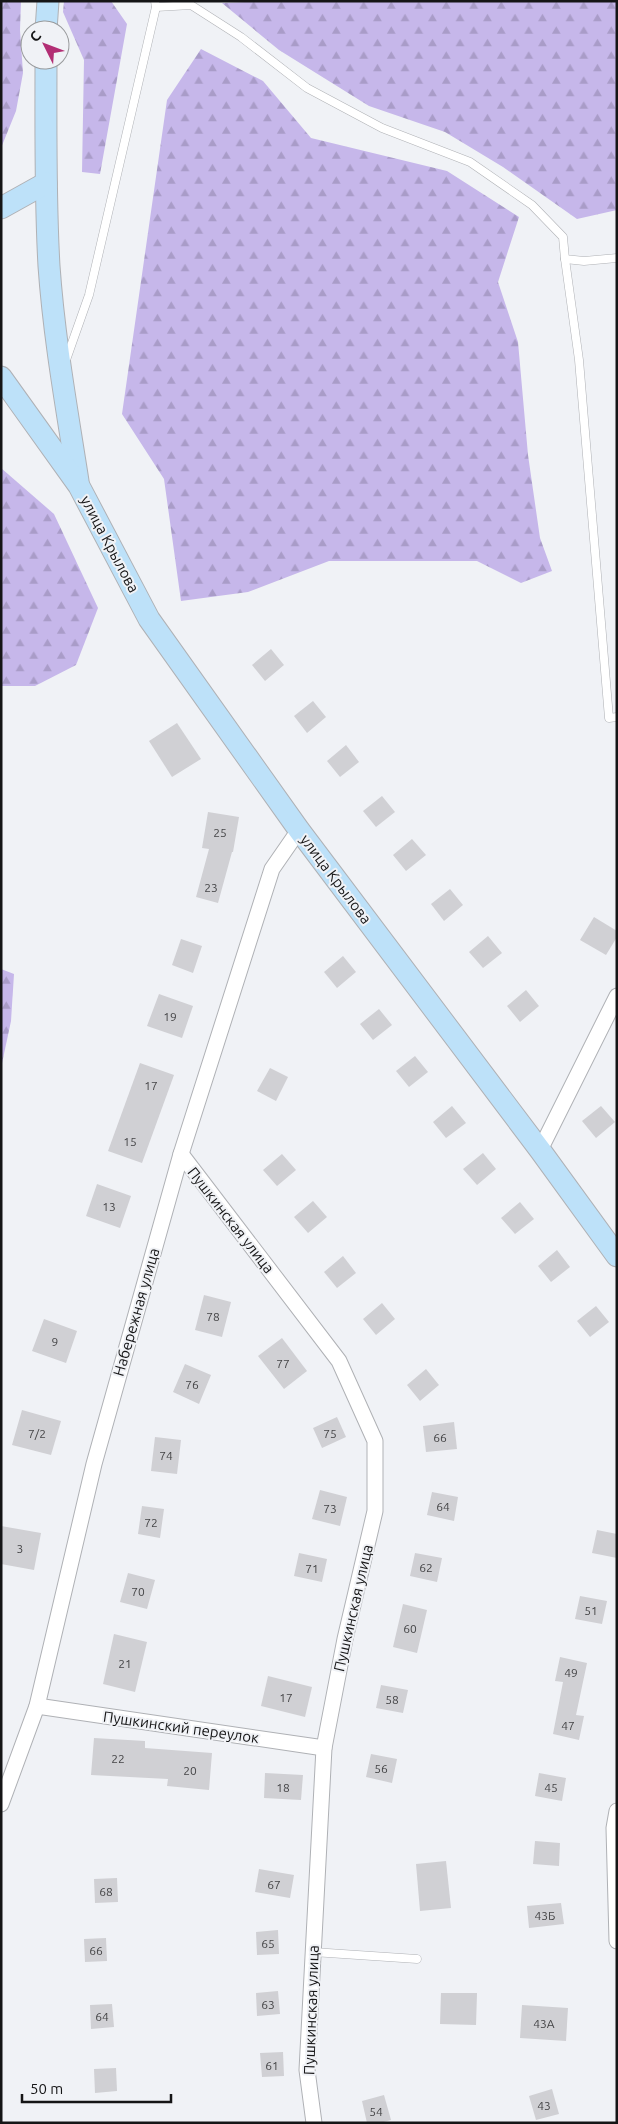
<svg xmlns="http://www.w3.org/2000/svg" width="618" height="2124" font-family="Ubuntu,sans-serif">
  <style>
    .forest { fill: url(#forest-firs) }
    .building { fill: #d0d0d4 }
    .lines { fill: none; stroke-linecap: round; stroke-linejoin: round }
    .lane-casing { stroke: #afb1b5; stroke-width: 9 }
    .street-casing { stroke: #afb1b5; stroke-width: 17 }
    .secondary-casing { stroke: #afb1b5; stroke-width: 23 }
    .lane { stroke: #fff; stroke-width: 8 }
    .street { stroke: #fff; stroke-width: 15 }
    .secondary { stroke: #bde1f9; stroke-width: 21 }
    .labels { text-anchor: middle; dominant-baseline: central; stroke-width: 4; stroke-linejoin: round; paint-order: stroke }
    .number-label { font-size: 12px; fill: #444446 }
    .street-label { font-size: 15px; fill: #151516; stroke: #f0f2f6 }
  </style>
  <defs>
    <pattern id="forest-firs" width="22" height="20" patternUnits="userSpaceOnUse" patternTransform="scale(1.25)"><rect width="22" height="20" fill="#c6b7ea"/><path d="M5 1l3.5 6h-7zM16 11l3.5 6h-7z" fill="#a99cc8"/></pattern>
  </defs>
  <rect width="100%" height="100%" fill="#f0f2f6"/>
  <g class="forest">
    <polygon points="1,1 21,1 20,30 23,73 16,111 1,148"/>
    <polygon points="64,1 111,1 127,24 100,174 82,172 84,60 63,12"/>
    <polygon points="269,1 617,1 617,210 577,219 503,167 445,132 369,106 279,50 222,3"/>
    <polygon points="201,49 263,81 311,138 447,171 519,217 498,282 518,342 528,455 540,538 552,571 521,583 477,561 329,561 248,592 181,601 164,479 122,414 167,100"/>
    <polygon points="1,468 54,514 98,608 76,665 35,686 1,686"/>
    <polygon points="1,969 14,974 11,1021 1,1068"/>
  </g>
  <g class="building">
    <polygon points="271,649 284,665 265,681 252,665"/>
    <polygon points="313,701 326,717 307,733 294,716"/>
    <polygon points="177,723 201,759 172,777 149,741"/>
    <polygon points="346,745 359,762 340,777 327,761"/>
    <polygon points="382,796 395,812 376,827 363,811"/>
    <polygon points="208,812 239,817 233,852 232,852 218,903 196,897 209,849 202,848"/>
    <polygon points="412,839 426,855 406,871 393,855"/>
    <polygon points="450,889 463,905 444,921 431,904"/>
    <polygon points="594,917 617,931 617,937 606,955 580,940"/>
    <polygon points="488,936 502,953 483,968 469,952"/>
    <polygon points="181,939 202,946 193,973 172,965"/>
    <polygon points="343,956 356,972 337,988 324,972"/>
    <polygon points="526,990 539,1006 520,1022 507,1006"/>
    <polygon points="159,994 193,1006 182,1038 147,1026"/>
    <polygon points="379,1009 392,1025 373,1040 360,1024"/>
    <polygon points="415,1056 428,1072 409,1087 396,1071"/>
    <polygon points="140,1063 174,1075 142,1163 108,1151"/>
    <polygon points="270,1068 288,1077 276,1101 257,1091"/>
    <polygon points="452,1106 466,1123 446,1138 433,1122"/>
    <polygon points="601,1106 615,1122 596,1138 582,1121"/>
    <polygon points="483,1153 496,1169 477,1185 463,1169"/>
    <polygon points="282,1154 296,1170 277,1186 263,1170"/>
    <polygon points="97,1184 131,1196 120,1228 86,1216"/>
    <polygon points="313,1201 327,1217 308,1233 294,1217"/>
    <polygon points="520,1202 534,1219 515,1234 501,1218"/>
    <polygon points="557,1250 570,1267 551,1282 538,1266"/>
    <polygon points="343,1256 356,1273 337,1288 324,1272"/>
    <polygon points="204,1295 231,1302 222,1337 195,1330"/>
    <polygon points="382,1303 395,1319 376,1335 363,1319"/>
    <polygon points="596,1306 609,1322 590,1337 577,1321"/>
    <polygon points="44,1319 77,1331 66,1363 32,1351"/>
    <polygon points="282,1338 307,1371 284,1389 258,1356"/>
    <polygon points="185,1364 211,1375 199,1404 173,1392"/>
    <polygon points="426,1369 439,1385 420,1401 407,1385"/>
    <polygon points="22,1410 61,1421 51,1455 12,1445"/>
    <polygon points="337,1417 346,1437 322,1448 313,1428"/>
    <polygon points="454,1422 457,1449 426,1452 423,1426"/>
    <polygon points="155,1437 181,1440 177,1474 151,1471"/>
    <polygon points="320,1490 347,1497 340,1526 312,1519"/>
    <polygon points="432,1492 458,1497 454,1521 427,1515"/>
    <polygon points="142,1506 164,1509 160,1538 138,1534"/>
    <polygon points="1,1526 41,1533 34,1570 1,1564"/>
    <polygon points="597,1530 617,1534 617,1558 592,1553"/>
    <polygon points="299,1553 327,1559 322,1582 294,1576"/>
    <polygon points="415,1553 442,1558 437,1582 410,1576"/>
    <polygon points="128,1573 155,1580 147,1609 120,1602"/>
    <polygon points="580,1596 607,1601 602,1624 575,1619"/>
    <polygon points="403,1604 427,1610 417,1653 393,1647"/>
    <polygon points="114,1634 147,1642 135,1692 103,1684"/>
    <polygon points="560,1657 587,1663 576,1715 584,1716 579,1740 553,1734 563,1682 555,1681"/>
    <polygon points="268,1676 312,1687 305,1717 261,1706"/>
    <polygon points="381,1685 408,1690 403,1713 376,1708"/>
    <polygon points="94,1738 145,1741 145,1748 212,1753 209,1790 167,1786 168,1779 91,1775"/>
    <polygon points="371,1754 397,1759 392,1783 366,1777"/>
    <polygon points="265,1773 303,1775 301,1800 264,1798"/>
    <polygon points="539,1773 566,1778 562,1801 535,1796"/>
    <polygon points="535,1841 560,1843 559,1866 533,1864"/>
    <polygon points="446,1861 451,1908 420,1911 416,1864"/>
    <polygon points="259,1869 294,1875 290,1898 255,1892"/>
    <polygon points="117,1878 118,1902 95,1903 94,1879"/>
    <polygon points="561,1903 564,1924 529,1928 527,1906"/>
    <polygon points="278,1930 279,1954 257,1955 256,1932"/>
    <polygon points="106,1938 107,1961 85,1962 84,1939"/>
    <polygon points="278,1991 280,2014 257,2016 256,1993"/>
    <polygon points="441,1993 477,1993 476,2025 440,2024"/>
    <polygon points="112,2004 114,2027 91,2029 90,2005"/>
    <polygon points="522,2005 568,2008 566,2041 520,2038"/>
    <polygon points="283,2052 284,2076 262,2077 260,2053"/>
    <polygon points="116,2068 117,2091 95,2093 94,2069"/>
    <polygon points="552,2089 559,2114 536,2120 529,2096"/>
    <polygon points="384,2095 391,2120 380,2123 367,2123 362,2101"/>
  </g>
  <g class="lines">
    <g class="lane-casing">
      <g id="lane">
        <polyline points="156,7 191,5 241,37 307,88 382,128 470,162 532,205 563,237 565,259 584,261 617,258"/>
        <polyline points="565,259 579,360 609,718 617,717"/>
        <polyline points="66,360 89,295 156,7 155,1"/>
        <polyline points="313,1952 417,1959"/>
      </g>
    </g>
    <g class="street-casing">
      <g id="street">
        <polyline points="540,1150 617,996"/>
        <polyline points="181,1154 339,1361 375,1441 375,1511 345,1639 324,1748 307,2070 314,2123"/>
        <polyline points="37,1706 324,1748"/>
        <polyline points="1,1804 37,1706 94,1464 181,1154 272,869 299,830"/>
        <polyline points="617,1811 614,1828 617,1941"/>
      </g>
    </g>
    <g class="secondary-casing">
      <g id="secondary">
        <polyline points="46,30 48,1"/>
        <path d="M46,60c0,69 -1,137 3,206 5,72 18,144 29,215"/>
        <polyline points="1,208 46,183"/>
        <polyline points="1,377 79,486 149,619 299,830 540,1150 617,1256"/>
      </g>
    </g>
    <use href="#lane" class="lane"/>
    <use href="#street" class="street"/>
    <use href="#secondary" class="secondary"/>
  </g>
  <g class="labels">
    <g class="number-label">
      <text x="220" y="832">25</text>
      <text x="211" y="887">23</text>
      <text x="170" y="1016">19</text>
      <text x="151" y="1085">17</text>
      <text x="130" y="1141">15</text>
      <text x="109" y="1206">13</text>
      <text x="213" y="1316">78</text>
      <text x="55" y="1341">9</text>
      <text x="283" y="1363">77</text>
      <text x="192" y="1384">76</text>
      <text x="37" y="1433">7/2</text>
      <text x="330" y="1433">75</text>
      <text x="440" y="1437">66</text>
      <text x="166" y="1455">74</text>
      <text x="443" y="1506">64</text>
      <text x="330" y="1508">73</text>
      <text x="151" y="1522">72</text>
      <text x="20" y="1548">3</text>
      <text x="426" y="1567">62</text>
      <text x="312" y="1568">71</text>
      <text x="138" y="1591">70</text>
      <text x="591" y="1610">51</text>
      <text x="410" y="1628">60</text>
      <text x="125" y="1663">21</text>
      <text x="571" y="1672">49</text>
      <text x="286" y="1697">17</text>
      <text x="392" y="1699">58</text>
      <text x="568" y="1725">47</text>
      <text x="118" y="1758">22</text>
      <text x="381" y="1768">56</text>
      <text x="190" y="1770">20</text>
      <text x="283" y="1787">18</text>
      <text x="551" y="1787">45</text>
      <text x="274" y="1884">67</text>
      <text x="106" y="1891">68</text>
      <text x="545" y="1915">43Б</text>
      <text x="268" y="1943">65</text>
      <text x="96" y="1950">66</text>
      <text x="268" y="2004">63</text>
      <text x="102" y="2016">64</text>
      <text x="544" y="2023">43А</text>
      <text x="272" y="2065">61</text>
      <text x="544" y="2105">43</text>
      <text x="376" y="2111">54</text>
    </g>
    <g class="street-label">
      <text transform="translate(110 544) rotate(62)">улица Крылова</text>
      <text transform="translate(336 879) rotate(53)">улица Крылова</text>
      <text transform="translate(231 1220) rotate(52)">Пушкинская улица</text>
      <text transform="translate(136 1312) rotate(-74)">Набережная улица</text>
      <text transform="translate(353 1608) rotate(-77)">Пушкинская улица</text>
      <text transform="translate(181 1727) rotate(8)">Пушкинский переулок</text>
      <text transform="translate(311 2010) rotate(-88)">Пушкинская улица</text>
    </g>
  </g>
  <rect width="618" height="2124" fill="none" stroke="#151516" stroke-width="5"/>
  <g transform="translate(45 45) rotate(312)"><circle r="24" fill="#f0f2f6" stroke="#989a9c"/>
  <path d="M0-4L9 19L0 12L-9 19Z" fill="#b22e74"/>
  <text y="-8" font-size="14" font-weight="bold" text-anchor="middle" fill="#151516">С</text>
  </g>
  <path d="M22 2094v8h149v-8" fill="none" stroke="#151516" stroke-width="2.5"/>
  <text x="30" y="2094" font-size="15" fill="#151516" stroke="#f0f2f6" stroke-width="4" paint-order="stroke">50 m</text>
</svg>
